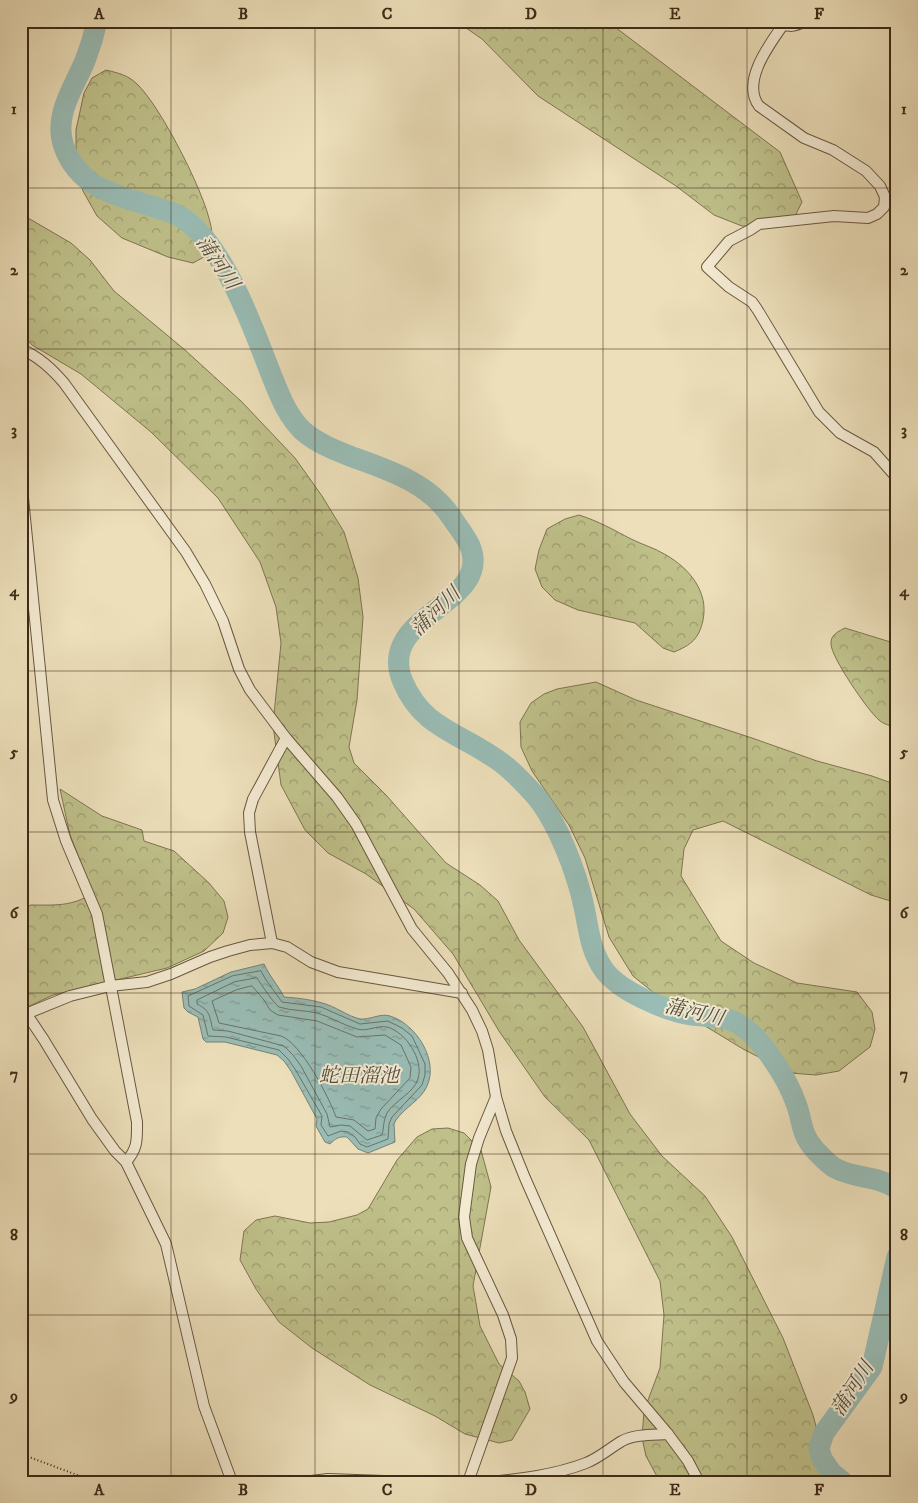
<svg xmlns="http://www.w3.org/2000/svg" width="918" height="1503" font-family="'IM FELL DW Pica','Noto Serif JP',serif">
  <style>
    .forest { fill: url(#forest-crowns); stroke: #7e7550 }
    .water { fill: url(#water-ripples); stroke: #758275 }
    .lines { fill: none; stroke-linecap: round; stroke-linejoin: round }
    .shore { stroke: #6c7366; stroke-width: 1 }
    .river { stroke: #99bcb5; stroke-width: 21 }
    .street-casing { stroke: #6a573f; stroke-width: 12 }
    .path { stroke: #3e2a16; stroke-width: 2; stroke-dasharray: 1 2.5; stroke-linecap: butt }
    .street { stroke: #f3ead2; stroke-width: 10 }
    .grid { fill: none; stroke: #3e2a16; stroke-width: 1; stroke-opacity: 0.55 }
    .labels { text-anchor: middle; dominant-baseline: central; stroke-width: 4; stroke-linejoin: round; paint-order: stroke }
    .water-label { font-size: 20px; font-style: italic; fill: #554e3e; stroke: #f3ead2 }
    .neatline { fill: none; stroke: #3e2a16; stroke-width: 2 }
    .grid-label { font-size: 16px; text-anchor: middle; font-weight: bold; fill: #3e2a16 }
  </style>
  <defs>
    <pattern id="forest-crowns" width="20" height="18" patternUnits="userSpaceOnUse" patternTransform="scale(1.25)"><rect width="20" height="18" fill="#bfc08a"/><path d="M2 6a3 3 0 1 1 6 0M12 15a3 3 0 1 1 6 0" fill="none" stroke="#9d9c70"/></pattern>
    <pattern id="water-ripples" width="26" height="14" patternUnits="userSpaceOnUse" patternTransform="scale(1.25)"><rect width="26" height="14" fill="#99bcb5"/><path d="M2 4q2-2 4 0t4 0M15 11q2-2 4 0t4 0" fill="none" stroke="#7e9992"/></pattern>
  </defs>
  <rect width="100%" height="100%" fill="#ecdfba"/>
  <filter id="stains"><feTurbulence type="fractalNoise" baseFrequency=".004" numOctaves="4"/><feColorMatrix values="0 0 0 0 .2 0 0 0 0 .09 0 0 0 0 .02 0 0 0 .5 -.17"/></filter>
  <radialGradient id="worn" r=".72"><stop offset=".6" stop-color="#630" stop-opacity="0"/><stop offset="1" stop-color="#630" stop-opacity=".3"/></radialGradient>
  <g class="forest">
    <polygon points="456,21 607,21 780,152 802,202 795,216 767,226 742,226 714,215 676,186 538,96 482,39"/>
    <path d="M106,70c12,3 22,5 31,14 23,21 74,119 75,150 0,7 -3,16 -6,22l-13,7 -25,-6 -46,-19 -25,-22 -14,-25 -7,-22v-39l8,-37 8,-15z"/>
    <polygon points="21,217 28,218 71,243 90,260 114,291 185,350 242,402 295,458 322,496 344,532 358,578 363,617 357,700 349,747 354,763 386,795 446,863 480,885 498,901 519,940 583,1027 630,1114 662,1156 705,1196 732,1237 783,1338 813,1415 831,1482 660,1482 646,1456 642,1438 644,1411 660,1368 664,1315 660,1281 589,1140 545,1097 499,1031 453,954 414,909 366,874 328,853 305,830 281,785 273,725 281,643 276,607 260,562 218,498 151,432 81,374 32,345 21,333"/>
    <path d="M579,515c19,6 35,15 52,24 12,6 24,9 35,16 23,13 43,37 37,65 -4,19 -12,25 -29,32l-11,-4 -28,-25 -57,-13 -23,-10 -13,-13 -7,-18 4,-19 8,-21 18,-10z"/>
    <path d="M845,628l52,16v84c-6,-2 -14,-4 -18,-8 -11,-9 -48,-63 -48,-76 -1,-9 8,-13 14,-16z"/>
    <polygon points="596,682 636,700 752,738 817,761 872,776 897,785 897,903 871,895 723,821 693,830 684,849 681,876 721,941 754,963 797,983 857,992 872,1012 875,1029 870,1047 839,1071 816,1075 790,1073 743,1049 664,1001 633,976 609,937 585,858 569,825 532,771 521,747 520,722 531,703 544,694 557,689"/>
    <path d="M60,789l42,27 40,14 2,11 30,10 35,32 15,18 4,16 -5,16 -19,18 -37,17 -114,27 -32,15v-94l9,-11c24,0 42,2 63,-12l-23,-58z"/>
    <polygon points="448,1128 464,1133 481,1150 491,1187 473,1286 480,1326 499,1364 519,1381 525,1392 530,1409 512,1440 499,1443 465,1434 435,1416 370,1385 312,1348 279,1322 256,1289 240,1260 244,1231 256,1220 275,1216 310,1223 329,1222 357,1215 368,1209 397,1160 417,1137 432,1129"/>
  </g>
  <path class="water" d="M264,964c6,13 14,21 20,33 12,1 25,2 38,6 13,3 25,13 38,16 10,1 20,-6 30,-3 26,8 49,44 37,70 -6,14 -22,21 -31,34l-2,4 1,18 -27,11 -10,-4 -11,-12c-8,-1 -12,2 -17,7l-5,-2 -9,-16 1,-7 -26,-48 -7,-10 -7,-6 -52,-13h-19l-3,-3 -5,-22 -10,-5 -4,-4 -2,-16 13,-3 36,-17z"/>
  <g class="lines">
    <g class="shore">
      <polygon points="261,971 266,980 282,1002 321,1007 360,1024 388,1021 402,1028 412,1036 425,1064 425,1075 422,1085 392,1117 389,1124 388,1139 367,1147 360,1144 355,1137 348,1132 341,1131 328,1136 321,1125 322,1116 295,1069 288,1059 279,1050 226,1037 208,1036 203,1015 189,1006 188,996 232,976"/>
      <path d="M257,978c4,6 17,26 22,29 12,4 26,3 38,6 14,4 26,12 40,16 10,3 20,-4 30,-2 19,5 37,33 31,52 -5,15 -23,21 -31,34 -4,8 -3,15 -5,22l-15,5 -17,-14 -9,-1 -11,2 -3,-13 -26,-48 -8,-11 -9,-9 -56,-15 -15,-1c-4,-14 -2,-19 -16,-26v-4l37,-18z"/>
      <path d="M252,986l12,14 6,10 8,5 39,6 40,16 28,-2 16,10 10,22 -1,11 -29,31 -5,9 -1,11 -7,2 -14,-11 -18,-3c-7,-20 -35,-74 -55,-81l-62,-13 -7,-22 24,-11z"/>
    </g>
    <g class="river">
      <path d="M97,21c-3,14 -7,27 -12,40 -12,28 -32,55 -21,86 16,43 54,48 93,61 11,3 21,6 30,13 39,30 66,107 84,153 8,20 16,42 32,57 15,13 34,20 52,27 36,13 75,26 97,60 6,9 14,19 18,28 24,58 -96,69 -67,136 19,44 51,49 87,73 17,10 30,24 44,39 23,26 43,79 50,113 5,23 6,43 20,63 15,21 62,41 87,45 13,2 30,1 42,6 26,11 55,58 64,85 6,18 4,29 19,45 5,5 12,13 19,17 19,11 43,7 62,21"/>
      <polyline points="843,1482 831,1472 822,1459 819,1448 824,1433 872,1367 897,1257"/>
    </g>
    <g class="street-casing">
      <g id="street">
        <path d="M776,21c10,6 18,7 28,0"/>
        <path d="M783,25c-14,20 -42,57 -24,81l45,32 29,12 33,21 14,15 5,11 -1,10 -7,7 -9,4 -34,-2 -75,8 -9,6 -21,11 -22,26 22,20 23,15 5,7 62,103 21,21 34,19 23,26"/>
        <path d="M21,349c18,8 30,19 43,34l122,169 19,32 18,37 16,48 11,21 36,48 51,59 19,27 56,105 36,44 24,37 10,21 6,19 8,47 10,34 19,47 72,163 27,41 44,52 20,27 11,21"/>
        <path d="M21,478l32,322 13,41 31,73 40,208c0,18 1,26 -11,40"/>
        <polyline points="272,943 250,832 249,813 253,799 286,738"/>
        <polyline points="21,1010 26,1013 44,1040 92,1119 115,1151 126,1162 166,1244 204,1406 232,1482"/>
        <polyline points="21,1016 70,996 110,986 147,982 171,974 210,957 228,951 250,945 272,943 287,947 311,962 338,972 462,993"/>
        <polyline points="303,1482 328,1479 412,1482"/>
        <polyline points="468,1482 512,1358 511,1339 503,1315 467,1238 464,1217 471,1164 479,1138 496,1097"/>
        <path d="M488,1482c32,-3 67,-7 98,-19 13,-5 24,-15 36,-22 13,-7 31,-6 46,-7"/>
      </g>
    </g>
    <polyline class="path" points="21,1454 96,1482"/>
    <use href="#street" class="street"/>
  </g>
  <path class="grid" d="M171,21v1461M315,21v1461M459,21v1461M603,21v1461M747,21v1461M21,188h876M21,349h876M21,510h876M21,671h876M21,832h876M21,993h876M21,1154h876M21,1315h876"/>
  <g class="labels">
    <g class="water-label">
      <text transform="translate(217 263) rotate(56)">蒲河川</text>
      <text transform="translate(436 612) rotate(-44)">蒲河川</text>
      <text transform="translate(694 1013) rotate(13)">蒲河川</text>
      <text x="359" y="1076">蛇田溜池</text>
      <text transform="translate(853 1389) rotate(-57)">蒲河川</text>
    </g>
  </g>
  <rect width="918" height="1503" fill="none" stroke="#ecdfba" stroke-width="55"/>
  <rect x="28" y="28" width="862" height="1448" class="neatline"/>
  <g class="grid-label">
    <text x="99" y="19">A</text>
    <text x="243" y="19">B</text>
    <text x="387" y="19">C</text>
    <text x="531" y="19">D</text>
    <text x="675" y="19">E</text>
    <text x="819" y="19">F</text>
    <text x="14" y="114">1</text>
    <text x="904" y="114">1</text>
    <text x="14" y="275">2</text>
    <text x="904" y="275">2</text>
    <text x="14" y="435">3</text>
    <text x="904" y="435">3</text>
    <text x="14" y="596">4</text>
    <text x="904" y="596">4</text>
    <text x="14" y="757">5</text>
    <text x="904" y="757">5</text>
    <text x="14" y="918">6</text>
    <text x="904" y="918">6</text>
    <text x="14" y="1079">7</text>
    <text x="904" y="1079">7</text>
    <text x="14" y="1240">8</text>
    <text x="904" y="1240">8</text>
    <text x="14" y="1401">9</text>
    <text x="904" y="1401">9</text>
    <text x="99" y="1495">A</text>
    <text x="243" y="1495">B</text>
    <text x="387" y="1495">C</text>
    <text x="531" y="1495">D</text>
    <text x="675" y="1495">E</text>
    <text x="819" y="1495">F</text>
  </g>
  <rect width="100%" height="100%" filter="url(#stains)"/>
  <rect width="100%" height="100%" fill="url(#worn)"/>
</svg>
